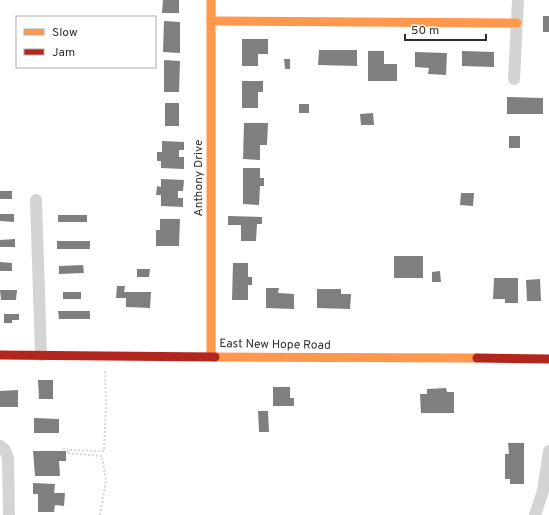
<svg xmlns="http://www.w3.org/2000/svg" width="549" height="515" font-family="Overpass,sans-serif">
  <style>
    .building { fill: #7f7f7f }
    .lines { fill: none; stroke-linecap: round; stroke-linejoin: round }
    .path { stroke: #d4d4d4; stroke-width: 2; stroke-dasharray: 2 2; stroke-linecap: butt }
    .street { stroke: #d4d4d4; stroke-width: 12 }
    .slow { stroke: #ff974d; stroke-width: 9 }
    .jam { stroke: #b3261e; stroke-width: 9 }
    .labels { text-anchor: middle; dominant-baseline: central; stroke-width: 4; stroke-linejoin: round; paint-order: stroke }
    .street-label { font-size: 12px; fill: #2f2f2f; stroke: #fff }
  </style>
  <rect width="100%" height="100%" fill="#fff"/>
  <g class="building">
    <polygon points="163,0 179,0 179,13 162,13"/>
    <rect x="543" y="16" width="6" height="16"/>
    <polygon points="164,21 180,22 180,53 163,52"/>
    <polygon points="242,39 268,39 268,54 258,54 258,66 242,66"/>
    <polygon points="319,50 357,50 357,66 318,65"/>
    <polygon points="368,51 384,51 384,64 397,64 397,81 368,81"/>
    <polygon points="462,51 494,52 494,67 462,66"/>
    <polygon points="415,52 447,53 446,75 428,74 429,68 415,67"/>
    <polygon points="284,59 290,59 290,69 285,69"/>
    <polygon points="164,60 180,61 179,92 164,92"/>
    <polygon points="242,81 263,81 263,92 258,92 258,108 242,108"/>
    <polygon points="507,97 543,98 543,114 507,114"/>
    <rect x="165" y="103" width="14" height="23"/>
    <rect x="299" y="104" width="10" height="9"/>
    <polygon points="373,113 374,125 361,125 360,114"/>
    <polygon points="244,123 268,123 267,145 260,145 260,160 243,159"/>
    <rect x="509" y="136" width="11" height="12"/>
    <polygon points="162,141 184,142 184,150 179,150 179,157 184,157 184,169 161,168 161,161 157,161 157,152 162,152"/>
    <polygon points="243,168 260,168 260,178 264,178 264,186 260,186 259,205 243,204"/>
    <polygon points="161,179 184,180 183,191 178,191 178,198 183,198 183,207 161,206 161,195 156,195 157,186 161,187"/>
    <rect x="0" y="191" width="12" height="8"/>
    <polygon points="461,193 474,193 473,206 460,205"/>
    <polygon points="0,214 14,214 14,222 0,221"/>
    <rect x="58" y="215" width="29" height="7"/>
    <polygon points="228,216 262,217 262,224 257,224 256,241 241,241 241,225 228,225"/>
    <polygon points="160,219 180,219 179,246 156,246 156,230 160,230"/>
    <polygon points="15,239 15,247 0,247 0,240"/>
    <rect x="57" y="241" width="33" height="8"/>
    <rect x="394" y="256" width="29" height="22"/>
    <polygon points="0,262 12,263 12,271 0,271"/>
    <polygon points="233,263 248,263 248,277 252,277 252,285 248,285 248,300 232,300"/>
    <polygon points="83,265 84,273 59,274 59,266"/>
    <polygon points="137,269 150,269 149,277 137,277"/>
    <polygon points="440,271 441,282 432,282 432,272"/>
    <polygon points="494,278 518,278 518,303 505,303 505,299 493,299"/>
    <polygon points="540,279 541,301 527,301 526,280"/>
    <polygon points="117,286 125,286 124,292 151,292 150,308 126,307 126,298 116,298"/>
    <polygon points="266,288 279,288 278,293 294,294 294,309 266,308"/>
    <polygon points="317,289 341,289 341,294 351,294 350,309 317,308"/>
    <polygon points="0,290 17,290 16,300 1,300"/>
    <rect x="63" y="292" width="18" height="7"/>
    <polygon points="58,311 90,311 90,319 59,319"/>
    <polygon points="4,314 19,314 19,320 12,320 12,323 4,323"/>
    <polygon points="38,380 53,380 53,399 39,399"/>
    <polygon points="273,387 290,387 290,398 294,398 294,406 273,406"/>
    <polygon points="446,388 447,392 454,392 454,413 421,413 420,394 427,394 427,389"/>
    <polygon points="18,390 18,407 0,407 0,391"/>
    <polygon points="258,411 268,411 269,432 259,432"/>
    <polygon points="34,418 59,419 59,433 34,433"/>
    <polygon points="508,443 524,443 524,484 510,484 510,479 505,479 505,454 509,454"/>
    <polygon points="33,451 66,451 66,461 59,461 60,476 35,476"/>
    <polygon points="33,483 55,484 54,493 65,493 64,506 55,505 54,512 38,512 38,494 33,494"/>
  </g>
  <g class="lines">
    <g class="path">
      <polyline points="63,449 68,450"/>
      <polyline points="100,515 106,480 102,456 67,453 68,450 104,451 106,404 105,369"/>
    </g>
    <g class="street">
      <polyline points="514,79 518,0"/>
      <polyline points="36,200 41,355"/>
      <polyline points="0,446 5,450 8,458 9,515"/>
      <polyline points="535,515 543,491 549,451"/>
    </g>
    <g class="slow">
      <polyline points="211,0 211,356"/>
      <polyline points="211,21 517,23"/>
      <polyline points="215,357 477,358"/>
    </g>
    <g class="jam">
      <polyline points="0,355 215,357"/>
      <polyline points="477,358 549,359"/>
    </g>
  </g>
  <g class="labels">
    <g class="street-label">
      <text transform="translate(199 178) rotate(-90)">Anthony Drive</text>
      <text transform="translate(275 345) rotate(1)">East New Hope Road</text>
    </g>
  </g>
  <rect x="16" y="16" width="140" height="52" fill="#ffffff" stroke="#acacac"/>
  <rect x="24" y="29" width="20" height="6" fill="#ff974d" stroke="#acacac"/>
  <text x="52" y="36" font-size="12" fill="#2f2f2f">Slow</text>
  <rect x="24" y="49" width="20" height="6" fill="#b3261e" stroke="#acacac"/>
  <text x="52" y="56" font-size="12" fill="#2f2f2f">Jam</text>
  <path d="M405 34v6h81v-6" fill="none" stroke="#2f2f2f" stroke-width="2"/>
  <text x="411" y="34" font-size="12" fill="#2f2f2f" stroke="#ffffff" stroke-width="3" paint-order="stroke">50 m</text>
</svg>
